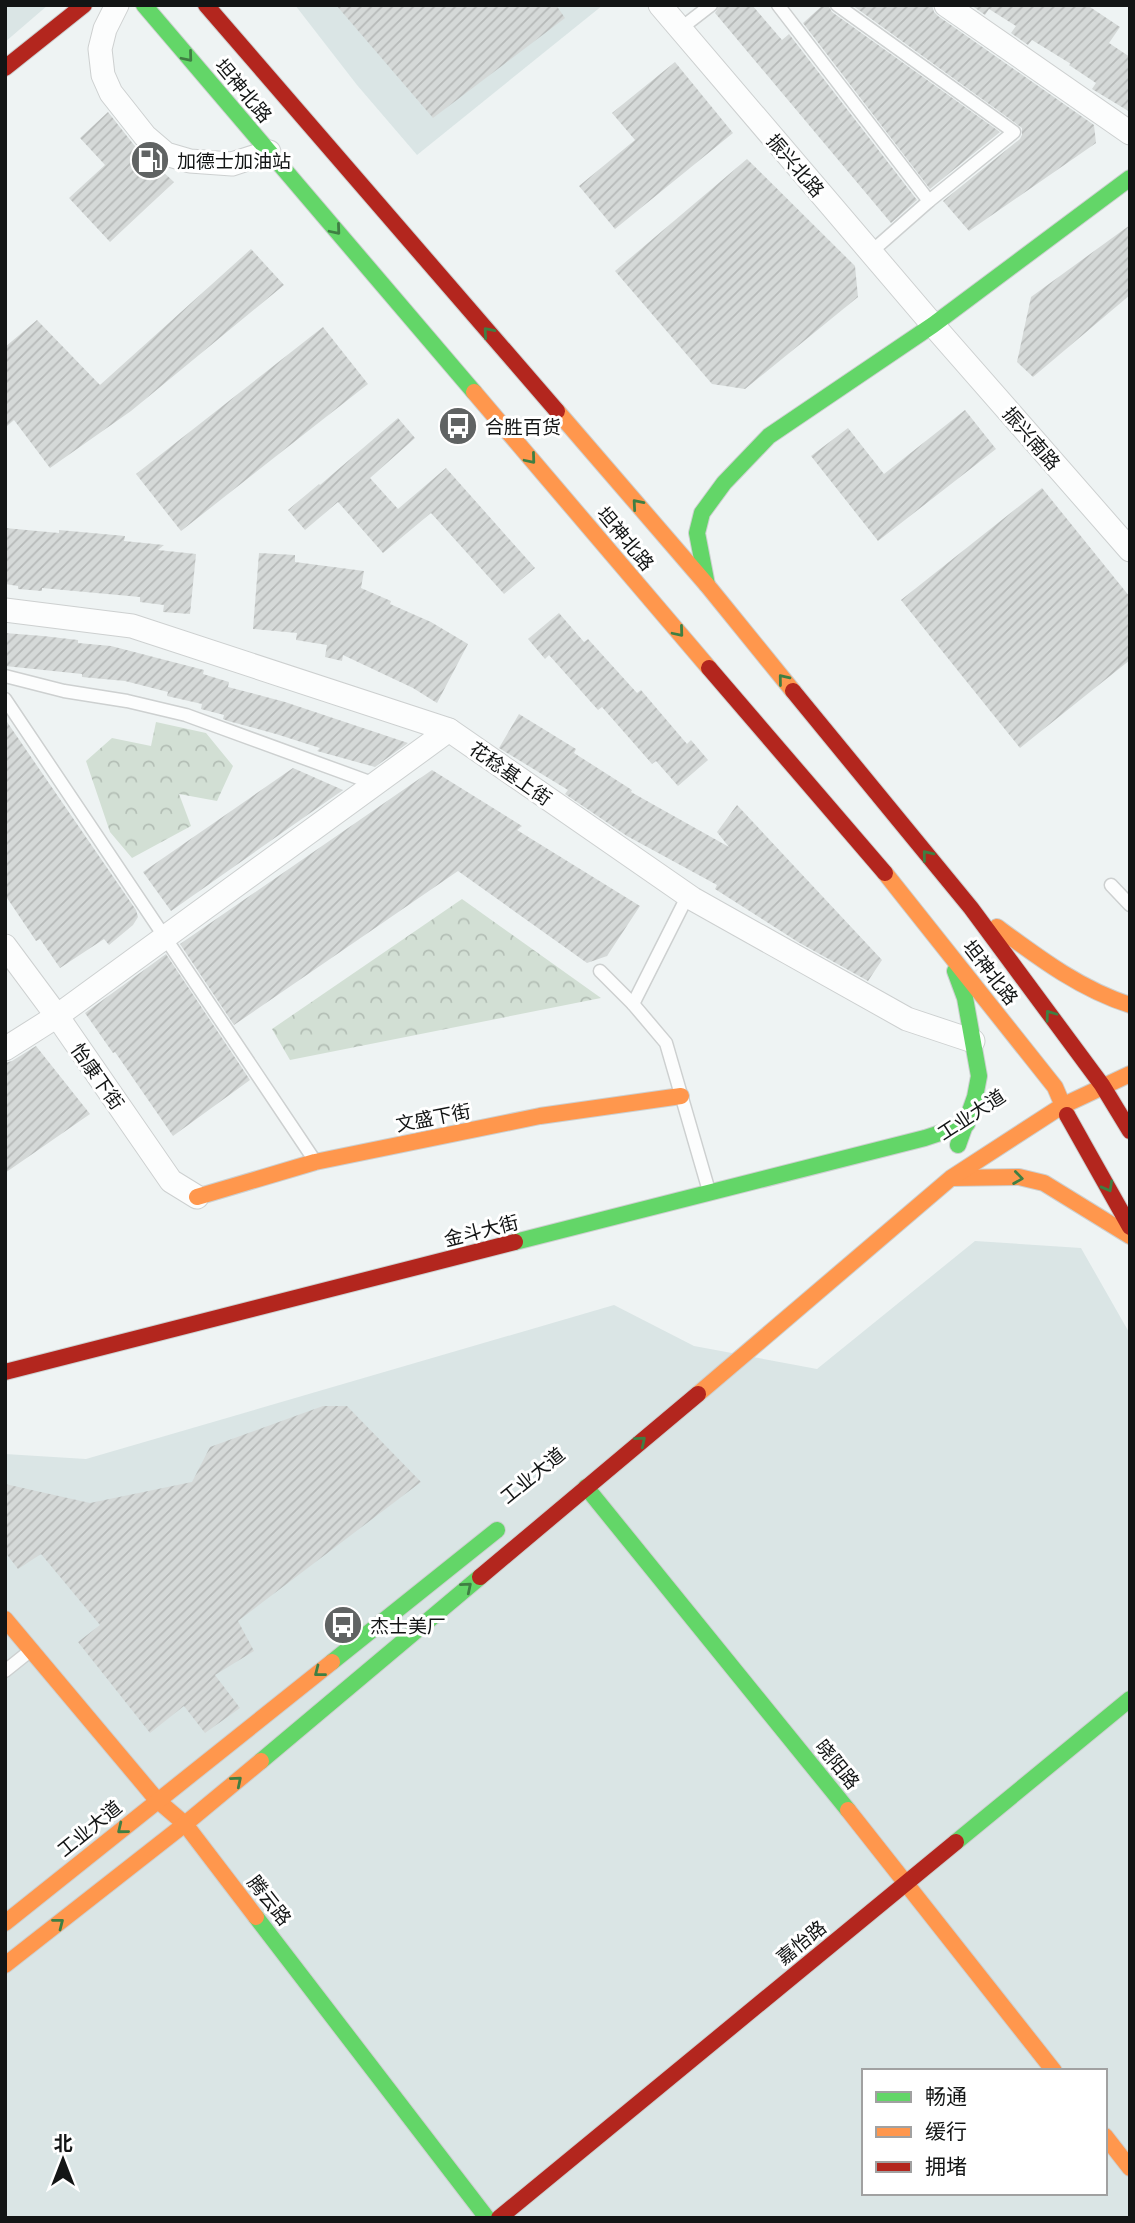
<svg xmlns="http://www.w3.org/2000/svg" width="1135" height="2223" font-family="'Exo 2','Noto Sans SC',sans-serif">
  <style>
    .built { fill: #dae5e5; fill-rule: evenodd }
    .forest { fill: url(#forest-crowns) }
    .building { fill: url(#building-hatch) }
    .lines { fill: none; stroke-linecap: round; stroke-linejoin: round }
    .lane-casing { stroke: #cdd0d0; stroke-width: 15 }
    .street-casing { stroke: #cdd0d0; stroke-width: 25 }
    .fast-casing { stroke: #cdd0d0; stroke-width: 18 }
    .slow-casing { stroke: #cdd0d0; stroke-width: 18 }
    .jam-casing { stroke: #cdd0d0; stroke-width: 18 }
    .lane { stroke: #fcfdfd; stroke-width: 12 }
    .street { stroke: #fcfdfd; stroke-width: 23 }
    .fast { stroke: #63d668; stroke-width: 16 }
    .slow { stroke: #ff974d; stroke-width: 16 }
    .jam { stroke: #b3261e; stroke-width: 16 }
    .oneway { stroke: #3f7f43 }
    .labels { text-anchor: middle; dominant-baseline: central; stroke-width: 6; stroke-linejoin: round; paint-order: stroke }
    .street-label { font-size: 19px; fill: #131515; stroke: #fff }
    .poi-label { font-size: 19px; fill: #131515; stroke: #fff; text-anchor: start }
  </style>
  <defs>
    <pattern id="forest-crowns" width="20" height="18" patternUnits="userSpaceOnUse" patternTransform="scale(1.75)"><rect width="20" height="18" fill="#d2dfd4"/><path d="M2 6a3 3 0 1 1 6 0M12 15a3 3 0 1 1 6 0" fill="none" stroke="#b3beb5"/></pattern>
    <pattern id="building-hatch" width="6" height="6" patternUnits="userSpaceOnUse" patternTransform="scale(1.75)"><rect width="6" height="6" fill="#d5d9d8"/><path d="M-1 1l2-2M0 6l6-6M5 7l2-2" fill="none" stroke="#b6b9b8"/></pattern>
  </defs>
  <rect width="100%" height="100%" fill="#eef3f3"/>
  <g class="built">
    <polygon points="5,5 48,5 5,42"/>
    <polygon points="295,5 603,5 417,155 357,85"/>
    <path d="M975,1241l106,7 49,86v884h-1125v-764l81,5 528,-154 80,41 123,23zM864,2071h241v122h-241z"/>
  </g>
  <g class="forest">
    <polygon points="156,722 206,733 233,766 217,801 179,794 191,826 132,858 110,832 86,761 112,738 151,746"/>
    <polygon points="462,899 601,998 290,1060 272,1029"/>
  </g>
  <g class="building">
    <polygon points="336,5 556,5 565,18 433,118"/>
    <polygon points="720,5 752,5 782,40 789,34 917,200 891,223 715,13"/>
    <polygon points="823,5 828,5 832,12 1000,132 930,189 803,23"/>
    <polygon points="852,5 932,5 934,12 938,16 1094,125 1096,143 969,231 943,201 1020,139 1022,135 1022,128"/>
    <polygon points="971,5 1087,5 1120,27 1109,43 1130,57 1130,112 1092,89 1096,83 1069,65 1071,64 1032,40 1028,45 1011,33 1016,26 989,9 985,15"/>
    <polygon points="675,62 733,133 615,229 579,186 635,140 612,113"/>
    <polygon points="108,112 134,145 174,182 110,242 69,198 105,165 80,138"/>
    <polygon points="747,159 855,266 858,297 745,389 712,384 615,271"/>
    <polygon points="1130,225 1130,295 1033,377 1017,362 1031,297"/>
    <polygon points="251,249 284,285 131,411 50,468 14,420 5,428 5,347 37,320 100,385"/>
    <polygon points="323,327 368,384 181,531 136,474"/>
    <polygon points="965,410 996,449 878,541 811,456 848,428 884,474"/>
    <polygon points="398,418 415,438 370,478 398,509 446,468 535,568 504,594 431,513 383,553 338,502 305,530 288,510 319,484 320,485"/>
    <polygon points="1042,488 1130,597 1130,660 1020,748 901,600"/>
    <polygon points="5,528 59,533 59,530 125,536 124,541 164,545 158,550 196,554 190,614 163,612 164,605 140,602 140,597 42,588 42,591 18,589 18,586 5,584"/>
    <polygon points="259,553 295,555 295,562 364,571 361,588 391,601 390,604 431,622 468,644 437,703 413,688 343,655 342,661 325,657 327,645 296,640 297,633 253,629"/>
    <polygon points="559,613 584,642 588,639 637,693 641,690 687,744 691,740 708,760 678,786 656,761 652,764 602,707 598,710 549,655 545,659 528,639"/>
    <polygon points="5,633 43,636 78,640 78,643 111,646 204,670 203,674 229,682 228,687 285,702 408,743 375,767 317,751 320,748 276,734 228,721 223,719 224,715 201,709 202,704 167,696 168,692 125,681 82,677 82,674 5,666"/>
    <polygon points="519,714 576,749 574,753 632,790 631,792 729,847 717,832 737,805 882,960 868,981 798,942 715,889 717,885 627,836 565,794 568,790 499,748"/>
    <polygon points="5,719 136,910 138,917 133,925 109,945 104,939 60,968 40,939 36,941 5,895"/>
    <polygon points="293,768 343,790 171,911 143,872"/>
    <polygon points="432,770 522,826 517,830 640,906 607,956 587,963 458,871 234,1025 180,944"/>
    <polygon points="166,954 250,1080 173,1136 115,1052 113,1053 85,1013"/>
    <polygon points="36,1046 90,1114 5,1173 5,1063 12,1061"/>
    <polygon points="323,1406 347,1406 421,1482 238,1621 254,1651 215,1675 240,1708 205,1733 184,1706 150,1733 78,1642 100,1625 41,1554 18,1569 5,1552 5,1484 90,1503 192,1482 210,1447"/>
  </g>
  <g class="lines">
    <g class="lane-casing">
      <g id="lane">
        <polyline points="778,5 929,201 871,252"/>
        <polyline points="837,5 1014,132 929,201"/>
        <polyline points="680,29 711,5"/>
        <polyline points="5,676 64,691 127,701 186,715 375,784"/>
        <polyline points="5,699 315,1161"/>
        <polyline points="1111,885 1130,905"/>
        <polyline points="600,971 633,1004 666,1043 709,1191"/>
        <polyline points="633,1004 688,895"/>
        <polyline points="5,1671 30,1651"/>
      </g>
    </g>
    <g class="street-casing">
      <g id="street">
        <polyline points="117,5 105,29 100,49 103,75 111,93 145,136 166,154 190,161 232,164 269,152"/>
        <polyline points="660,5 933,325 1130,550"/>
        <polyline points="946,5 1130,133"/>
        <polyline points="5,610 132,626 449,730 693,899 907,1019 973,1041"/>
        <polyline points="5,946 57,1016 171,1181 197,1197"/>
        <polyline points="5,1049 57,1016 449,730"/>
      </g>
    </g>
    <g class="fast-casing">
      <g id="fast">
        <polyline points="144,5 474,392"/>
        <polyline points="707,585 697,533 702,513 724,483 769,436 933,325 1130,178"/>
        <polyline points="955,971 965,998 979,1076 975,1097 958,1145"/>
        <polyline points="515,1242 925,1138 967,1124"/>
        <polyline points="586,1487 848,1810"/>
        <polyline points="332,1662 497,1530"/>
        <polyline points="261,1761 480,1577"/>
        <polyline points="956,1842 1130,1699"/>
        <polyline points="256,1917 487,2218"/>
      </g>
    </g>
    <g class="slow-casing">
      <g id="slow">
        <polyline points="474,392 709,668"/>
        <polyline points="557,411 707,585 793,691"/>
        <polyline points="885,873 1055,1087 1067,1115"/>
        <path d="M997,927c42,31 83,62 133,78"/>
        <polyline points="952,1178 1019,1177 1044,1183 1130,1236"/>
        <polyline points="197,1197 315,1162 540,1116 681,1096"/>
        <polyline points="698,1394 951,1178 1062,1106 1130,1074"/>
        <polyline points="5,1619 157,1800 185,1824 256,1917"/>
        <polyline points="848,1810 1054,2071"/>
        <polyline points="5,1923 332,1662"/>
        <polyline points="5,1965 185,1824 261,1761"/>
        <polyline points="1105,2136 1130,2168"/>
      </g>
    </g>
    <g class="jam-casing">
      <g id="jam">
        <polyline points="206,5 557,411"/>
        <polyline points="5,68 84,5"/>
        <polyline points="709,668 885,873"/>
        <polyline points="793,691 971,908 1102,1085 1130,1131"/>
        <polyline points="1067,1115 1130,1227"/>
        <polyline points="5,1372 515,1242"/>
        <polyline points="480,1577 698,1394"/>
        <polyline points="499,2218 956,1842"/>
      </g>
    </g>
    <use href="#lane" class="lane"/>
    <use href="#street" class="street"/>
    <use href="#fast" class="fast"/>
    <use href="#slow" class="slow"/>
    <use href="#jam" class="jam"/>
  </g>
  <defs><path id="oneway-chevron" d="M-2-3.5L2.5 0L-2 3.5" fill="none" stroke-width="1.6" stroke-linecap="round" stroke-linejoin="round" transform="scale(1.75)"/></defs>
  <g class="oneway">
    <use href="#oneway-chevron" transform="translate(188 57) rotate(50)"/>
    <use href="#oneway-chevron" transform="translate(336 230) rotate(50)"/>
    <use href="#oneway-chevron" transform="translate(488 332) rotate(-131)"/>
    <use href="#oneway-chevron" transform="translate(531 459) rotate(50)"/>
    <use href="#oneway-chevron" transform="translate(637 504) rotate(-131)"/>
    <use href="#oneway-chevron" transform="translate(679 632) rotate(50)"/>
    <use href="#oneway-chevron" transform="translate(783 679) rotate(-129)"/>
    <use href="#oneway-chevron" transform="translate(927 855) rotate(-129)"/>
    <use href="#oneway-chevron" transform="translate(1050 1015) rotate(-126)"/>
    <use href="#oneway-chevron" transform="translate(1018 1178) rotate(8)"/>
    <use href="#oneway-chevron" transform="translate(1108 1187) rotate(61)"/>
    <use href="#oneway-chevron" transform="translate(641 1441) rotate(-40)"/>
    <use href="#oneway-chevron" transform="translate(467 1587) rotate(-40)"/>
    <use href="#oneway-chevron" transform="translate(319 1672) rotate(142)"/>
    <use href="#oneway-chevron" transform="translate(237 1781) rotate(-40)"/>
    <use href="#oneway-chevron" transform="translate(122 1829) rotate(141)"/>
    <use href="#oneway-chevron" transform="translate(59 1923) rotate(-38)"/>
  </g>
  <defs>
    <g id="fuel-disc" transform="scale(2.0125)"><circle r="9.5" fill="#606363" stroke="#fff"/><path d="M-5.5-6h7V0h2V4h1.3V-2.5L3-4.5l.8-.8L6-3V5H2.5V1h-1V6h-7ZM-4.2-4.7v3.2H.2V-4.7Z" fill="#fff"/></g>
    <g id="bus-disc" transform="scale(2.0125)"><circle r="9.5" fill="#606363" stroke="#fff"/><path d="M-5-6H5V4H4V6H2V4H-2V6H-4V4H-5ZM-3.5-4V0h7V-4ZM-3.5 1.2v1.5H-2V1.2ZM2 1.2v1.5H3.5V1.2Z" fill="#fff"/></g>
  </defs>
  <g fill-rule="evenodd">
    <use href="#fuel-disc" x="150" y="160"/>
    <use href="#bus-disc" x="458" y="426"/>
    <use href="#bus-disc" x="343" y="1625"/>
  </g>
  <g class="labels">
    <g class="street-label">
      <text transform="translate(244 90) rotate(50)">坦神北路</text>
      <text transform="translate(796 165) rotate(49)">振兴北路</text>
      <text transform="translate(1032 438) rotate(49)">振兴南路</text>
      <text transform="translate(626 538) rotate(50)">坦神北路</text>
      <text transform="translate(511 773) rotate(35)">花稔基上街</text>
      <text transform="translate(991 972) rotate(52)">坦神北路</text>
      <text transform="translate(98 1076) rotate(55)">怡康下街</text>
      <text transform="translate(971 1114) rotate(-33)">工业大道</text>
      <text transform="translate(433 1117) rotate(-11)">文盛下街</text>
      <text transform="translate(481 1230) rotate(-14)">金斗大街</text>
      <text transform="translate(532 1475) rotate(-39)">工业大道</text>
      <text transform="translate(838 1764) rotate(51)">晓阳路</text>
      <text transform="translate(89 1828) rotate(-39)">工业大道</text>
      <text transform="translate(270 1900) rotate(52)">腾云路</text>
      <text transform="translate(801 1942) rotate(-39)">嘉怡路</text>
    </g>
    <g class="poi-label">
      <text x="177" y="160">加德士加油站</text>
      <text x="485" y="426">合胜百货</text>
      <text x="370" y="1625">杰士美厂</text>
    </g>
  </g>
  <rect width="1135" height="2223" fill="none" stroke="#131515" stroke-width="14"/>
  <rect x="862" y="2069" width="245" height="126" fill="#ffffff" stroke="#a1a1a1" stroke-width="2"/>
  <rect x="876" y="2092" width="35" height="10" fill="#63d668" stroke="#a1a1a1" stroke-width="2"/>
  <text x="925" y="2104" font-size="21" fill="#131515">畅通</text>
  <rect x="876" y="2127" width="35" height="10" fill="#ff974d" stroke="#a1a1a1" stroke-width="2"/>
  <text x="925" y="2139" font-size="21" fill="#131515">缓行</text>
  <rect x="876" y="2162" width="35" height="10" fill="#b3261e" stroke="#a1a1a1" stroke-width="2"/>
  <text x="925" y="2174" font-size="21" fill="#131515">拥堵</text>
  <g transform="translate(63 2160)" stroke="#ffffff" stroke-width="5" paint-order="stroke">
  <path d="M0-5L12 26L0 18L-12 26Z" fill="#131515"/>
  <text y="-10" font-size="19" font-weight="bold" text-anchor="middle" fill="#131515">北</text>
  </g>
</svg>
